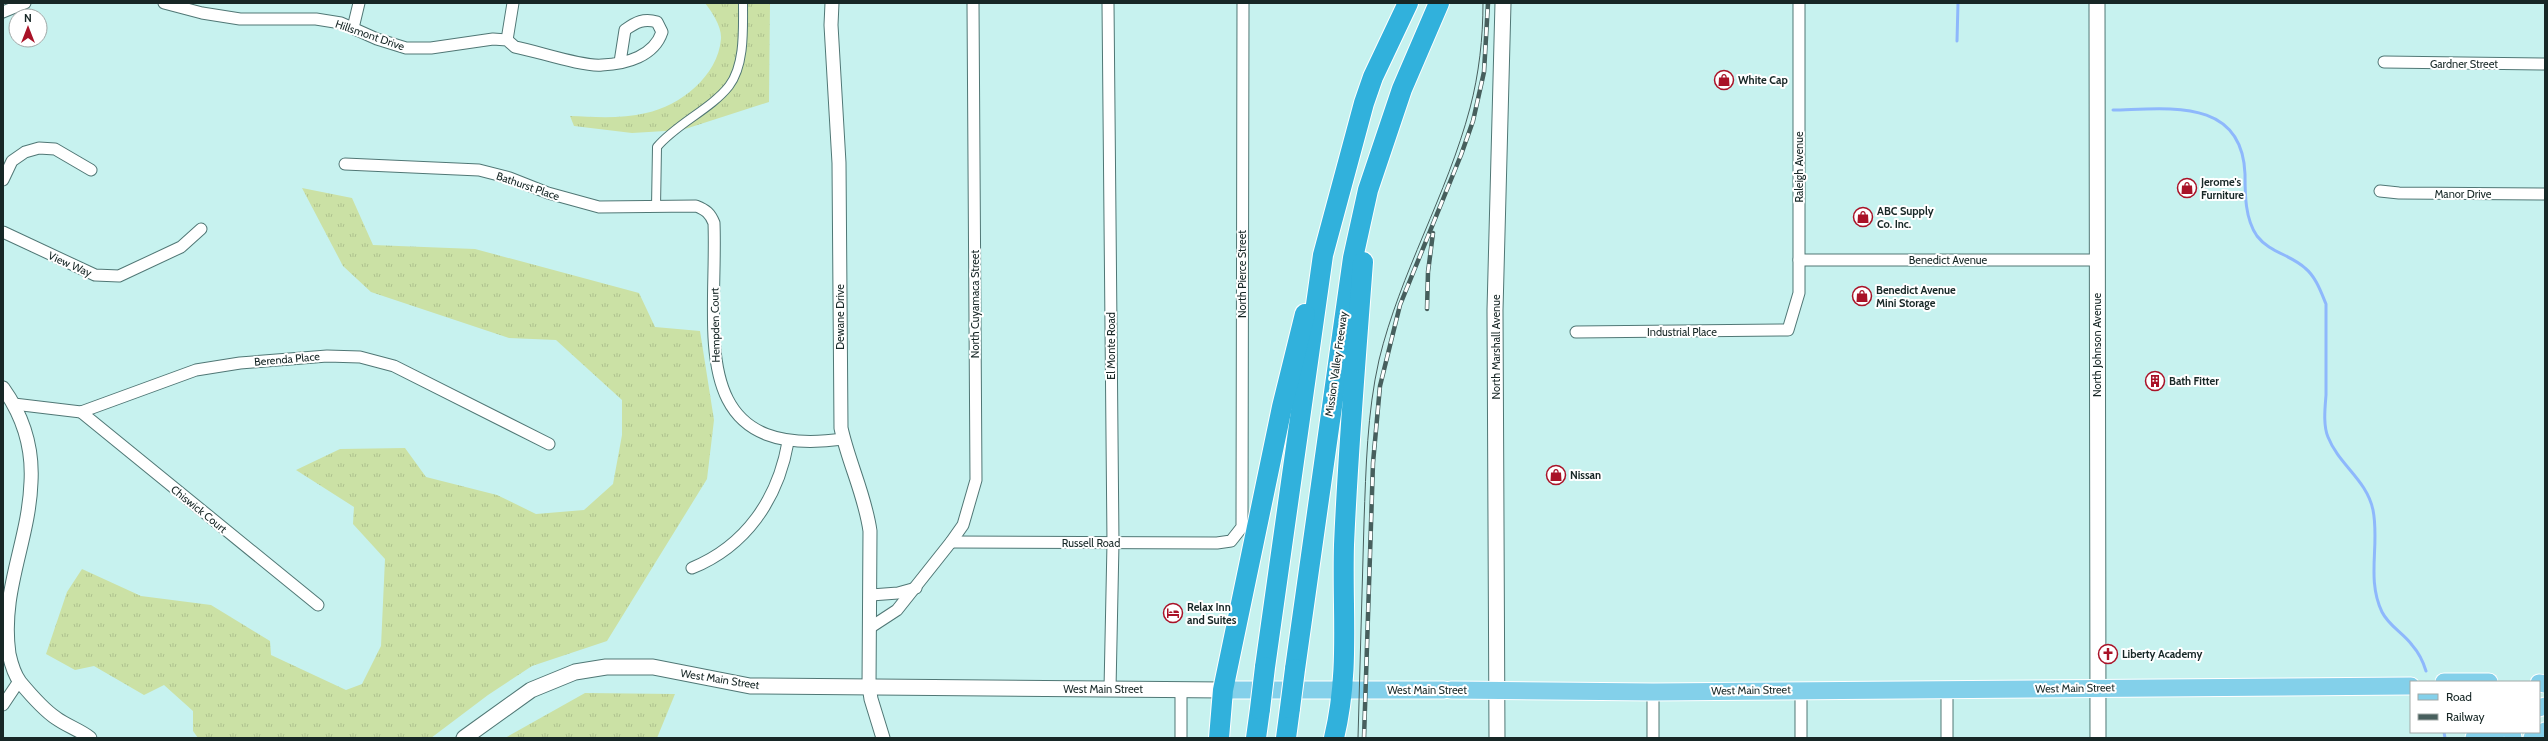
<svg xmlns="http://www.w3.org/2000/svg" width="2548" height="741" font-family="Cabin,sans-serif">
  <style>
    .grass { fill: url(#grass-tufts) }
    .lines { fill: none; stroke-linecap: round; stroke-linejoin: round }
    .stream { stroke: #8eb8fc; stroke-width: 3 }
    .pedestrian-casing { stroke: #507775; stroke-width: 10 }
    .minor-casing { stroke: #507775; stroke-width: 13 }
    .tertiary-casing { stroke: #507775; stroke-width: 15 }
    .secondary-casing { stroke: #507775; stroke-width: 17 }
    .primary-casing { stroke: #fff; stroke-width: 19 }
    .motorway-casing { stroke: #fff; stroke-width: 22 }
    .pedestrian { stroke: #fff; stroke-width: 8 }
    .minor { stroke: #fff; stroke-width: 11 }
    .tertiary { stroke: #fff; stroke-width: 13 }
    .secondary { stroke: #fff; stroke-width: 15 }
    .primary { stroke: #83d0ea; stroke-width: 17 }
    .motorway { stroke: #31b1dc; stroke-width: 20 }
    .tram { stroke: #475f5d; stroke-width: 1 }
    .rail-casing { stroke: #475f5d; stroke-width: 4.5 }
    .rail { stroke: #fff; stroke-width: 3; stroke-dasharray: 9; stroke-linecap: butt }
    .motorway-bridge-casing { stroke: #fff; stroke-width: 22; stroke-linecap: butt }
    .motorway-bridge { stroke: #31b1dc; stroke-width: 20 }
    .labels { text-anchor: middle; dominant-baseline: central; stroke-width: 4; stroke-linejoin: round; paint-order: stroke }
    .street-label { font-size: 11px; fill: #172726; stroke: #fff }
    .poi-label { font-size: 11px; font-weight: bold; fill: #172726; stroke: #fff; text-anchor: start }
  </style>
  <defs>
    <pattern id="grass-tufts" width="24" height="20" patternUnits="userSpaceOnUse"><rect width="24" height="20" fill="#cbe1a5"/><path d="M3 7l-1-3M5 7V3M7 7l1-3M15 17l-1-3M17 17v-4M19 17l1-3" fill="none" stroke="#aec18e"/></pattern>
  </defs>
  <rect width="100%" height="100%" fill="#c7f2ef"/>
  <g class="grass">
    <path d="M705,3h65l-1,99 -87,28 -50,3 -58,-7 -4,-10c24,1 52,3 76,-3 34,-7 72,-37 75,-74 1,-12 -9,-27 -16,-36z"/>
    <polygon points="302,188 352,198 373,245 475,249 639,293 655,327 700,331 714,420 707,479 607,641 532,666 488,695 431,738 198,738 193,731 193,711 164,685 144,695 94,666 75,670 46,654 67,592 82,569 141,596 211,605 270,641 271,655 346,690 362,684 381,646 385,559 353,524 354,507 296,470 340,449 405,448 426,477 497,495 536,514 584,510 613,484 622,435 622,400 556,340 509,338 371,292 343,266"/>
    <polygon points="585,693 675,694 657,738 505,738"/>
  </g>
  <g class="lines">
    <g class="stream">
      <polyline points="1957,41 1958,3"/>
      <path d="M2113,110c55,-1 129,-13 132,64 0,20 0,45 12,62 12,16 34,19 48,32 11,9 16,24 21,36 0,31 0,61 0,91 -1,13 -3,30 2,42 11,28 39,43 45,73 7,34 -7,69 9,102 7,14 21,21 30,33 7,8 11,16 14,26"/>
      <polyline points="2444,732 2445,738"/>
    </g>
    <g class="pedestrian-casing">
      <path id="pedestrian" d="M656,207l1,-60c19,-23 54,-38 72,-61 16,-21 14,-57 14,-83"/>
    </g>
    <g class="minor-casing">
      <g id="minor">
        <path d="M164,3l38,10 38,6h76l25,4 36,16 29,9h25l62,-9 14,1 8,7c22,4 67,20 87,18 25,-1 52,-9 60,-33l-5,-10c-13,-4 -21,0 -32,8l-5,32"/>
        <polyline points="1108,3 1113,543 1110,689"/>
        <polyline points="3,12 25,3"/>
        <polyline points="353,28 359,3"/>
        <polyline points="507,40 513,3"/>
        <polyline points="2384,62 2545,64"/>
        <path d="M345,164l134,6 31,8 38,15 51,14 97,-1c10,4 14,7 18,17 4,106 -31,238 129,216"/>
        <polyline points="3,180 12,161 25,152 39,148 55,149 91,170"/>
        <polyline points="2380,191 2399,193 2545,194"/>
        <polyline points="3,232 95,275 119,276 181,247 201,229"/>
        <polyline points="1799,260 2097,260"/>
        <polyline points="1576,332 1788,330 1799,293 1799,3"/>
        <polyline points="14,404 81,412 196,370 240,363 327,356 360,357 394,366 549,444"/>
        <polyline points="81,412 318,605"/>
        <polyline points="951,542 1217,543 1231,541 1242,527 1243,3"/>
        <path d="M692,568c54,-22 86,-69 96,-126"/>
        <polyline points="871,595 898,593 916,588"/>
        <polyline points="871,627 897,610 951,542 963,525 976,480 973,3"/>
        <polyline points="1947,691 1947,738"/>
        <polyline points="1653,692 1653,738"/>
        <polyline points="3,705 19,681"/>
        <polyline points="1181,738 1181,689"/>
        <polyline points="1801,738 1801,689"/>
      </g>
    </g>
    <g class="tertiary-casing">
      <g id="tertiary">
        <path d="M832,3l-1,22 8,138 2,265c8,36 24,67 29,103l-1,155 2,13 12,39"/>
        <path d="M3,388c20,28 30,59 28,94 -2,60 -31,109 -22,172 2,9 5,20 11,28 10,12 24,28 36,36 11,8 24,12 34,20"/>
      </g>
    </g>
    <g class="secondary-casing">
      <g id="secondary">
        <polyline points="2097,3 2098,738"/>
        <polyline points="464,738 531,690 575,672 606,667 653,667 750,686 1223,690"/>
        <polyline points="1497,738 1495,310 1503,3"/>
      </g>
    </g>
    <g class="primary-casing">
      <g id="primary">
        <polyline points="2444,682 2489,682"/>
        <polyline points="2539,683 2545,684"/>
        <polyline points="1223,690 1444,690"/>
        <polyline points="1451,690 1653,692 2411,686"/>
        <polyline points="2539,708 2545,706"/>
        <polyline points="2512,732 2513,738"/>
        <polyline points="2474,738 2476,732"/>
        <polyline points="2489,738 2497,732"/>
        <polyline points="2532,738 2545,731"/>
      </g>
    </g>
    <g class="motorway-casing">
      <g id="motorway">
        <polyline points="1265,667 1323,255 1364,103 1373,77 1408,3"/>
        <polyline points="1295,669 1353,258 1368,190 1402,89 1439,3"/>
        <polyline points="1219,738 1223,690 1282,407 1305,314"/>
        <polyline points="1256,738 1260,709"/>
        <polyline points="1286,738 1290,708"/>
        <path d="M1334,738c16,-67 8,-125 10,-193 4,-95 12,-189 19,-283"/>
      </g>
    </g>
    <use href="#pedestrian" class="pedestrian"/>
    <use href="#minor" class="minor"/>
    <use href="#tertiary" class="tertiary"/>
    <use href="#secondary" class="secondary"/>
    <use href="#primary" class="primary"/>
    <use href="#motorway" class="motorway"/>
    <path class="tram" d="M1358,738c2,-72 4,-144 6,-216 2,-54 3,-109 15,-162 21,-87 68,-165 91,-252 9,-34 13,-70 13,-105"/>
    <g class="rail-casing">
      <g id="rail">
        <polyline points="1427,309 1428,272 1433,233"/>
        <polyline points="1364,738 1373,463 1380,386 1400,305 1461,155 1473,121 1484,72 1488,3"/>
      </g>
    </g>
    <use href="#rail" class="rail"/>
    <g class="motorway-bridge-casing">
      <g id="motorway-bridge">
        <polyline points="1290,708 1295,669"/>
        <polyline points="1260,709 1265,667"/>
      </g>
    </g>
    <use href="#motorway-bridge" class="motorway-bridge"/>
  </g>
  <defs>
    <g id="shop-ring" transform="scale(1)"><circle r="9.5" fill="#fff" stroke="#a91227" stroke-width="1.5"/><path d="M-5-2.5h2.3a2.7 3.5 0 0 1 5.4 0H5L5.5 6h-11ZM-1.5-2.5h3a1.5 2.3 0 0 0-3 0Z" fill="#a91227"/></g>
    <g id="building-ring" transform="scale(1)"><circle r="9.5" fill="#fff" stroke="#a91227" stroke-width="1.5"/><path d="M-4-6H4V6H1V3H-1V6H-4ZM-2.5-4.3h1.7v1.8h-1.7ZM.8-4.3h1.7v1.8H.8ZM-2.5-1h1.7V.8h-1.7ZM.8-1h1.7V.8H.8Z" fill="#a91227"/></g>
    <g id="hotel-ring" transform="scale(1)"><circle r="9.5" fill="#fff" stroke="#a91227" stroke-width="1.5"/><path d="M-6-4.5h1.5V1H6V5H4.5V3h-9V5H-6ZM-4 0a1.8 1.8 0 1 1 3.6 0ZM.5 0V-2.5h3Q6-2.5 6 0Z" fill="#a91227"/></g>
    <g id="church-ring" transform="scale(1)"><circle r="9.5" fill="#fff" stroke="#a91227" stroke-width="1.5"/><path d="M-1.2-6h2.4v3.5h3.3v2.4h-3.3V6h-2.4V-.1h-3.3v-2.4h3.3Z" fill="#a91227"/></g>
  </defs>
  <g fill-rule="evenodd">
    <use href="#shop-ring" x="1724" y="80"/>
    <use href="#shop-ring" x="2187" y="188"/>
    <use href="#shop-ring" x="1863" y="217"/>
    <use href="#shop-ring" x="1862" y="296"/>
    <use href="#building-ring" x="2155" y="381"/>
    <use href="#shop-ring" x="1556" y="475"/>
    <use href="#hotel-ring" x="1173" y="613"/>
    <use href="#church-ring" x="2108" y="654"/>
  </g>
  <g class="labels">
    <g class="street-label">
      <text transform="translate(370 35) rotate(19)">Hillsmont Drive</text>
      <text x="2464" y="64">Gardner Street</text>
      <text transform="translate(1799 167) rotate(-90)">Raleigh Avenue</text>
      <text transform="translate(528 186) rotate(19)">Bathurst Place</text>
      <text x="2463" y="194">Manor Drive</text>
      <text x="1948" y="260">Benedict Avenue</text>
      <text transform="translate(70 264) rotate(24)">View Way</text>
      <text transform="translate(1242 274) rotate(-90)">North Pierce Street</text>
      <text transform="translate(975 304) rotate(-90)">North Cuyamaca Street</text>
      <text transform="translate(840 317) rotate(-90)">Dewane Drive</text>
      <text transform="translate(715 325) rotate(-91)">Hempden Court</text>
      <text x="1682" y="332">Industrial Place</text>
      <text transform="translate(2097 345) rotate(-90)">North Johnson Avenue</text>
      <text transform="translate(1111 346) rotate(-90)">El Monte Road</text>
      <text transform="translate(1496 347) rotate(-90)">North Marshall Avenue</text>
      <text transform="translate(287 359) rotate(-5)">Berenda Place</text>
      <text transform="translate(1336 364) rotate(-82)">Mission Valley Freeway</text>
      <text transform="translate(199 509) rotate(39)">Chiswick Court</text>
      <text x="1091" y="543">Russell Road</text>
      <text transform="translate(720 679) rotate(9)">West Main Street</text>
      <text transform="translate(2075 688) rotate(-1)">West Main Street</text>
      <text x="1103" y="689">West Main Street</text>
      <text x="1427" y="690">West Main Street</text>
      <text transform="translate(1751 690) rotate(-1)">West Main Street</text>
    </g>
    <g class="poi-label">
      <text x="1738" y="80">White Cap</text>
      <text x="2201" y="182">Jerome's<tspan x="2201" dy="13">Furniture</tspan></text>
      <text x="1877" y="211">ABC Supply<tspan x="1877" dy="13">Co. Inc.</tspan></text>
      <text x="1876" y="290">Benedict Avenue<tspan x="1876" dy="13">Mini Storage</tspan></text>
      <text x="2169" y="381">Bath Fitter</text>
      <text x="1570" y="475">Nissan</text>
      <text x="1187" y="607">Relax Inn<tspan x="1187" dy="13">and Suites</tspan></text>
      <text x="2122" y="654">Liberty Academy</text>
    </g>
  </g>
  <rect width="2548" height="741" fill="none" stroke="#172726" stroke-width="8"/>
  <rect x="2410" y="681" width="130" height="52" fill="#ffffff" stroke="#a2a9a8"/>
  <rect x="2418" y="694" width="20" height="6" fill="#83d0ea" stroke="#a2a9a8"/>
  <text x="2446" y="701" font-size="12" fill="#172726">Road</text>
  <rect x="2418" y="714" width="20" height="6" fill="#475f5d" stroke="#a2a9a8"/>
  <text x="2446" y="721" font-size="12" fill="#172726">Railway</text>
  <g transform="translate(28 28)"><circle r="19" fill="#ffffff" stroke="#a2a9a8"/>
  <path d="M0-3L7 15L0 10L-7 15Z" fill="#a91227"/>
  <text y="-6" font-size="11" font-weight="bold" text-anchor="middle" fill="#172726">N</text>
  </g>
</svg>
